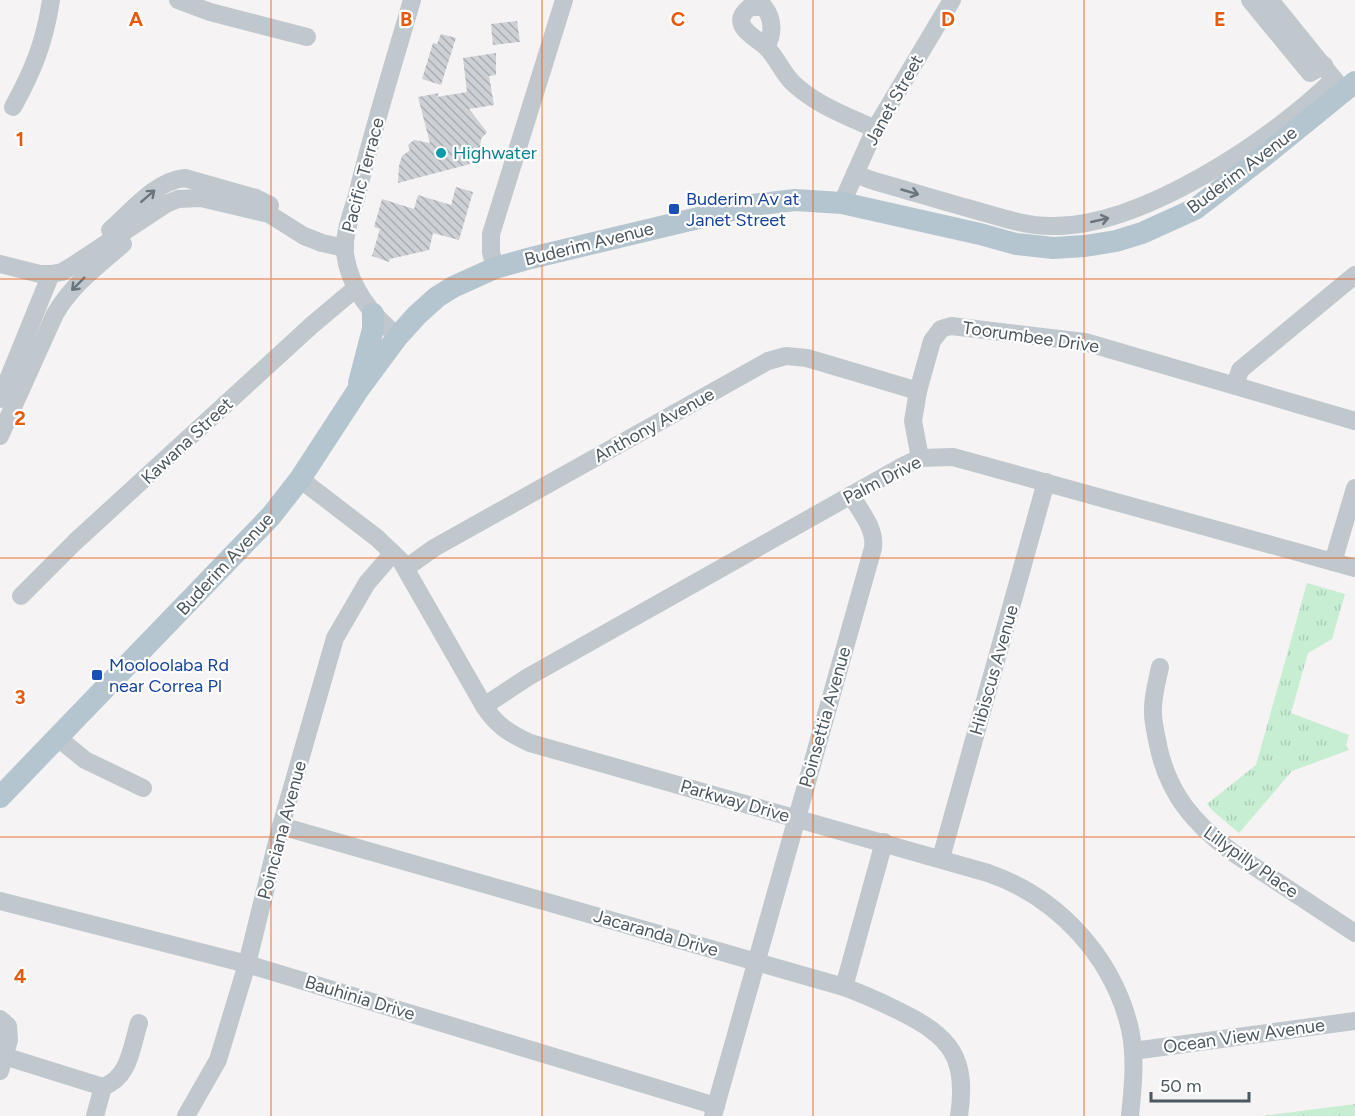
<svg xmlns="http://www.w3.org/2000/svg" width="1355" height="1116" font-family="Figtree,sans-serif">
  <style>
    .park { fill: url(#park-tufts) }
    .building { fill: url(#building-back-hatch) }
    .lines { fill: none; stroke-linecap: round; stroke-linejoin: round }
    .minor { stroke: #c0c8ce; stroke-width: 18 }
    .major { stroke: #b5c5cf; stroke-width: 22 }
    .oneway { stroke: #69747b }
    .grid { fill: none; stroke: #e8590c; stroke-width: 1.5; stroke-opacity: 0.55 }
    .culture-dot { fill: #0f9aa8; stroke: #fff; stroke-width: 2 }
    .transit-dot { fill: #1a4fb4; stroke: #fff; stroke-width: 2 }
    .labels { text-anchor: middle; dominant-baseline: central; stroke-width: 4.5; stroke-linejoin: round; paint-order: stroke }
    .street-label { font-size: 18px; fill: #4c585f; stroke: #fff }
    .culture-label { font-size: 18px; fill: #0d838f; stroke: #fff; text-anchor: start }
    .transit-label { font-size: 18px; fill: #164399; stroke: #fff; text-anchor: start }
    .grid-label { font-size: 20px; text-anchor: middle; font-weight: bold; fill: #e8590c; stroke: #fff; stroke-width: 4.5; stroke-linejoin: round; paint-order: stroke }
  </style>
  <defs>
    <pattern id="park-tufts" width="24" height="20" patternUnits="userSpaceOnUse" patternTransform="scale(1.5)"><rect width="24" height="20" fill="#c7edd2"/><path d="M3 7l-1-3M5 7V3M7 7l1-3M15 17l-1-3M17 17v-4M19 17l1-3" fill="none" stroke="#adcdb7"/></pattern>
    <pattern id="building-back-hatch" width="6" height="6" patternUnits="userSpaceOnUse" patternTransform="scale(1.5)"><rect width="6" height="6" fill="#cdd1d5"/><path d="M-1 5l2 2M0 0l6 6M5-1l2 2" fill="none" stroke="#a9acb0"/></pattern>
  </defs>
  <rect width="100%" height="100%" fill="#f5f3f3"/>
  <g class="park">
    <polygon points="1307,583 1345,594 1332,639 1308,653 1291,713 1349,735 1346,745 1349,750 1292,771 1239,833 1213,811 1207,804 1256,765"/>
    <polygon points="1355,1104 1355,1116 1262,1116"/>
  </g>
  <g class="building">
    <polygon points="517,21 520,42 493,45 491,24"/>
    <polygon points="441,34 456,38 441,85 422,79 433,43 437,44"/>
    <polygon points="496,53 496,75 489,76 494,105 469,109 487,132 481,139 480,149 477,151 478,156 468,160 470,164 398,183 399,166 402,156 410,150 408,145 414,140 430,143 418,97 439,93 437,97 467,92 463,58"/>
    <polygon points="456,187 473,192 459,240 433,233 429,250 390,259 389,262 372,256 380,229 374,227 382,199 414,209 418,195 451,205"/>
  </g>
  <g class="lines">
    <g class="minor">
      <polyline points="178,0 210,12 307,37"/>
      <polyline points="1250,0 1310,73 1324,65"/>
      <polyline points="1270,0 1341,88"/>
      <path d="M766,47c8,-13 7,-29 -2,-40h-14c-24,19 8,31 17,41 10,10 15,24 25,34 22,22 55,34 83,47"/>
      <path d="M13,107c20,-36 32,-66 38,-107"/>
      <path d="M855,174l19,7c32,9 64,19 97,28 26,7 52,17 80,17 89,2 221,-86 283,-147"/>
      <polyline points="842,203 875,129 952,0"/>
      <path d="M110,230c22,-19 45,-49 75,-52l71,20 14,7"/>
      <polyline points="0,264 40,274 51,274"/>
      <polyline points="495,268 491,252 491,234 564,0"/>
      <path d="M398,336c-26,-20 -49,-49 -53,-83 -2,-18 7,-40 12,-58 16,-66 36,-130 55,-195"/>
      <polyline points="1235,386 1240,370 1355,275"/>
      <polyline points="0,399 51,274 62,272 72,266 166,204 178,199 201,198 269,214 304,236 322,243 345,248"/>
      <path d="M0,436l55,-122c17,-29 42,-48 68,-70"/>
      <polyline points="920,458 913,421 918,391 932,341 941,329 951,326 1085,342 1355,421"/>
      <path d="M300,479l77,59 24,23 83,145c12,19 26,28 46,37l458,130c70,24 125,84 142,156 6,29 3,58 0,87"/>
      <polyline points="1333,562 1355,488"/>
      <polyline points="406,568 434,548 768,361 786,356 807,358 918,391"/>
      <polyline points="21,596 76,541 312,325 356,288"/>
      <path d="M1160,667c-3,15 -8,31 -7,46 0,10 3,21 5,32 10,48 35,78 74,107l123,81"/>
      <polyline points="484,706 528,677 901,467 920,458 953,457 1355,568"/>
      <polyline points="58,738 85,760 143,788"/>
      <path d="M281,826l563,161c19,7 37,15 55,24 51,25 69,46 60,105"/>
      <polyline points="941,858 1046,482"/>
      <polyline points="0,901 247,964 716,1106"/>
      <polyline points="844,987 884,842"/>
      <polyline points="0,1019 8,1026 9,1040 0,1071"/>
      <polyline points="1133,1051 1355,1021"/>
      <polyline points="4,1056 103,1087"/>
      <path d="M95,1116l8,-29c27,-10 28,-39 36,-64"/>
      <polyline points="186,1116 218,1060 247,964 281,826 335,638 367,583 393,553"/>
      <path d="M713,1116l160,-568c3,-19 -13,-37 -22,-53"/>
    </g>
    <g class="major">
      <polyline points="359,383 373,329 373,314"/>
      <polyline points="0,797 271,516 300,479 358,390 398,336 417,315 437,297 453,287 495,268 531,258 753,205 795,200 842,203 980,234 1016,244 1053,248 1085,246 1116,241 1142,233 1195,209 1264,156 1355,82"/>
    </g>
  </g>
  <defs><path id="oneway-shaft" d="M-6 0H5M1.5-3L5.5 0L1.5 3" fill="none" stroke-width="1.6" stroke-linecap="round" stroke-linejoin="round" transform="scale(1.5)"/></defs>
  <g class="oneway">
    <use href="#oneway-shaft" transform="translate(910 192) rotate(16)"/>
    <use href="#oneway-shaft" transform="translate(148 196) rotate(-41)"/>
    <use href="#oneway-shaft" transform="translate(1100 220) rotate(-13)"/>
    <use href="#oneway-shaft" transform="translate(78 284) rotate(135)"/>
  </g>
  <path class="grid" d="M271,0v1116M542,0v1116M813,0v1116M1084,0v1116M0,279h1355M0,558h1355M0,837h1355"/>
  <circle class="culture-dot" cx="441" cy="153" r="6"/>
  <g class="transit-dot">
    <rect x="668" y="203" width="12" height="12" rx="3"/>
    <rect x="91" y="669" width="12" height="12" rx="3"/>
  </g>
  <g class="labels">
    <g class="street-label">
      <text transform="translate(894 100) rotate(-61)">Janet Street</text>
      <text transform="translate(1242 170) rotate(-37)">Buderim Avenue</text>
      <text transform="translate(363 175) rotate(-75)">Pacific Terrace</text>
      <text transform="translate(589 244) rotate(-14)">Buderim Avenue</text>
      <text transform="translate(1031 337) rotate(8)">Toorumbee Drive</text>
      <text transform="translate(654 425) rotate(-29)">Anthony Avenue</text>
      <text transform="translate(187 441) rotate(-43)">Kawana Street</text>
      <text transform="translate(882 480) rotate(-27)">Palm Drive</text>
      <text transform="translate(225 564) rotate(-47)">Buderim Avenue</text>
      <text transform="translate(994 670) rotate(-74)">Hibiscus Avenue</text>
      <text transform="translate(825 717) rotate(-74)">Poinsettia Avenue</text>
      <text transform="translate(735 801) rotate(16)">Parkway Drive</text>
      <text transform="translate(282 830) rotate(-75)">Poinciana Avenue</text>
      <text transform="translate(1251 862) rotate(35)">Lillypilly Place</text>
      <text transform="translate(656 933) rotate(16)">Jacaranda Drive</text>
      <text transform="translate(360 998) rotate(17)">Bauhinia Drive</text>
      <text transform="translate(1244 1036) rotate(-8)">Ocean View Avenue</text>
    </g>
    <g class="culture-label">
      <text x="453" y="153">Highwater</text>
    </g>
    <g class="transit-label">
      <text x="686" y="199">Buderim Av at<tspan x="686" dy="21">Janet Street</tspan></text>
      <text x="109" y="665">Mooloolaba Rd<tspan x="109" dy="21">near Correa Pl</tspan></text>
    </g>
  </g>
  <g class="grid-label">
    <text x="136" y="26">A</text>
    <text x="406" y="26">B</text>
    <text x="678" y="26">C</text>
    <text x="948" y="26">D</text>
    <text x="1220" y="26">E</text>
    <text x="20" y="146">1</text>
    <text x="20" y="425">2</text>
    <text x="20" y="704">3</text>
    <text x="20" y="983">4</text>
  </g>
  <path d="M1151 1092v9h98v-9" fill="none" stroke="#4c585f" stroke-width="3"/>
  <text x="1160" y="1092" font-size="18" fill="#4c585f" stroke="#ffffff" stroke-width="4.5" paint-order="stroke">50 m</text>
</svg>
